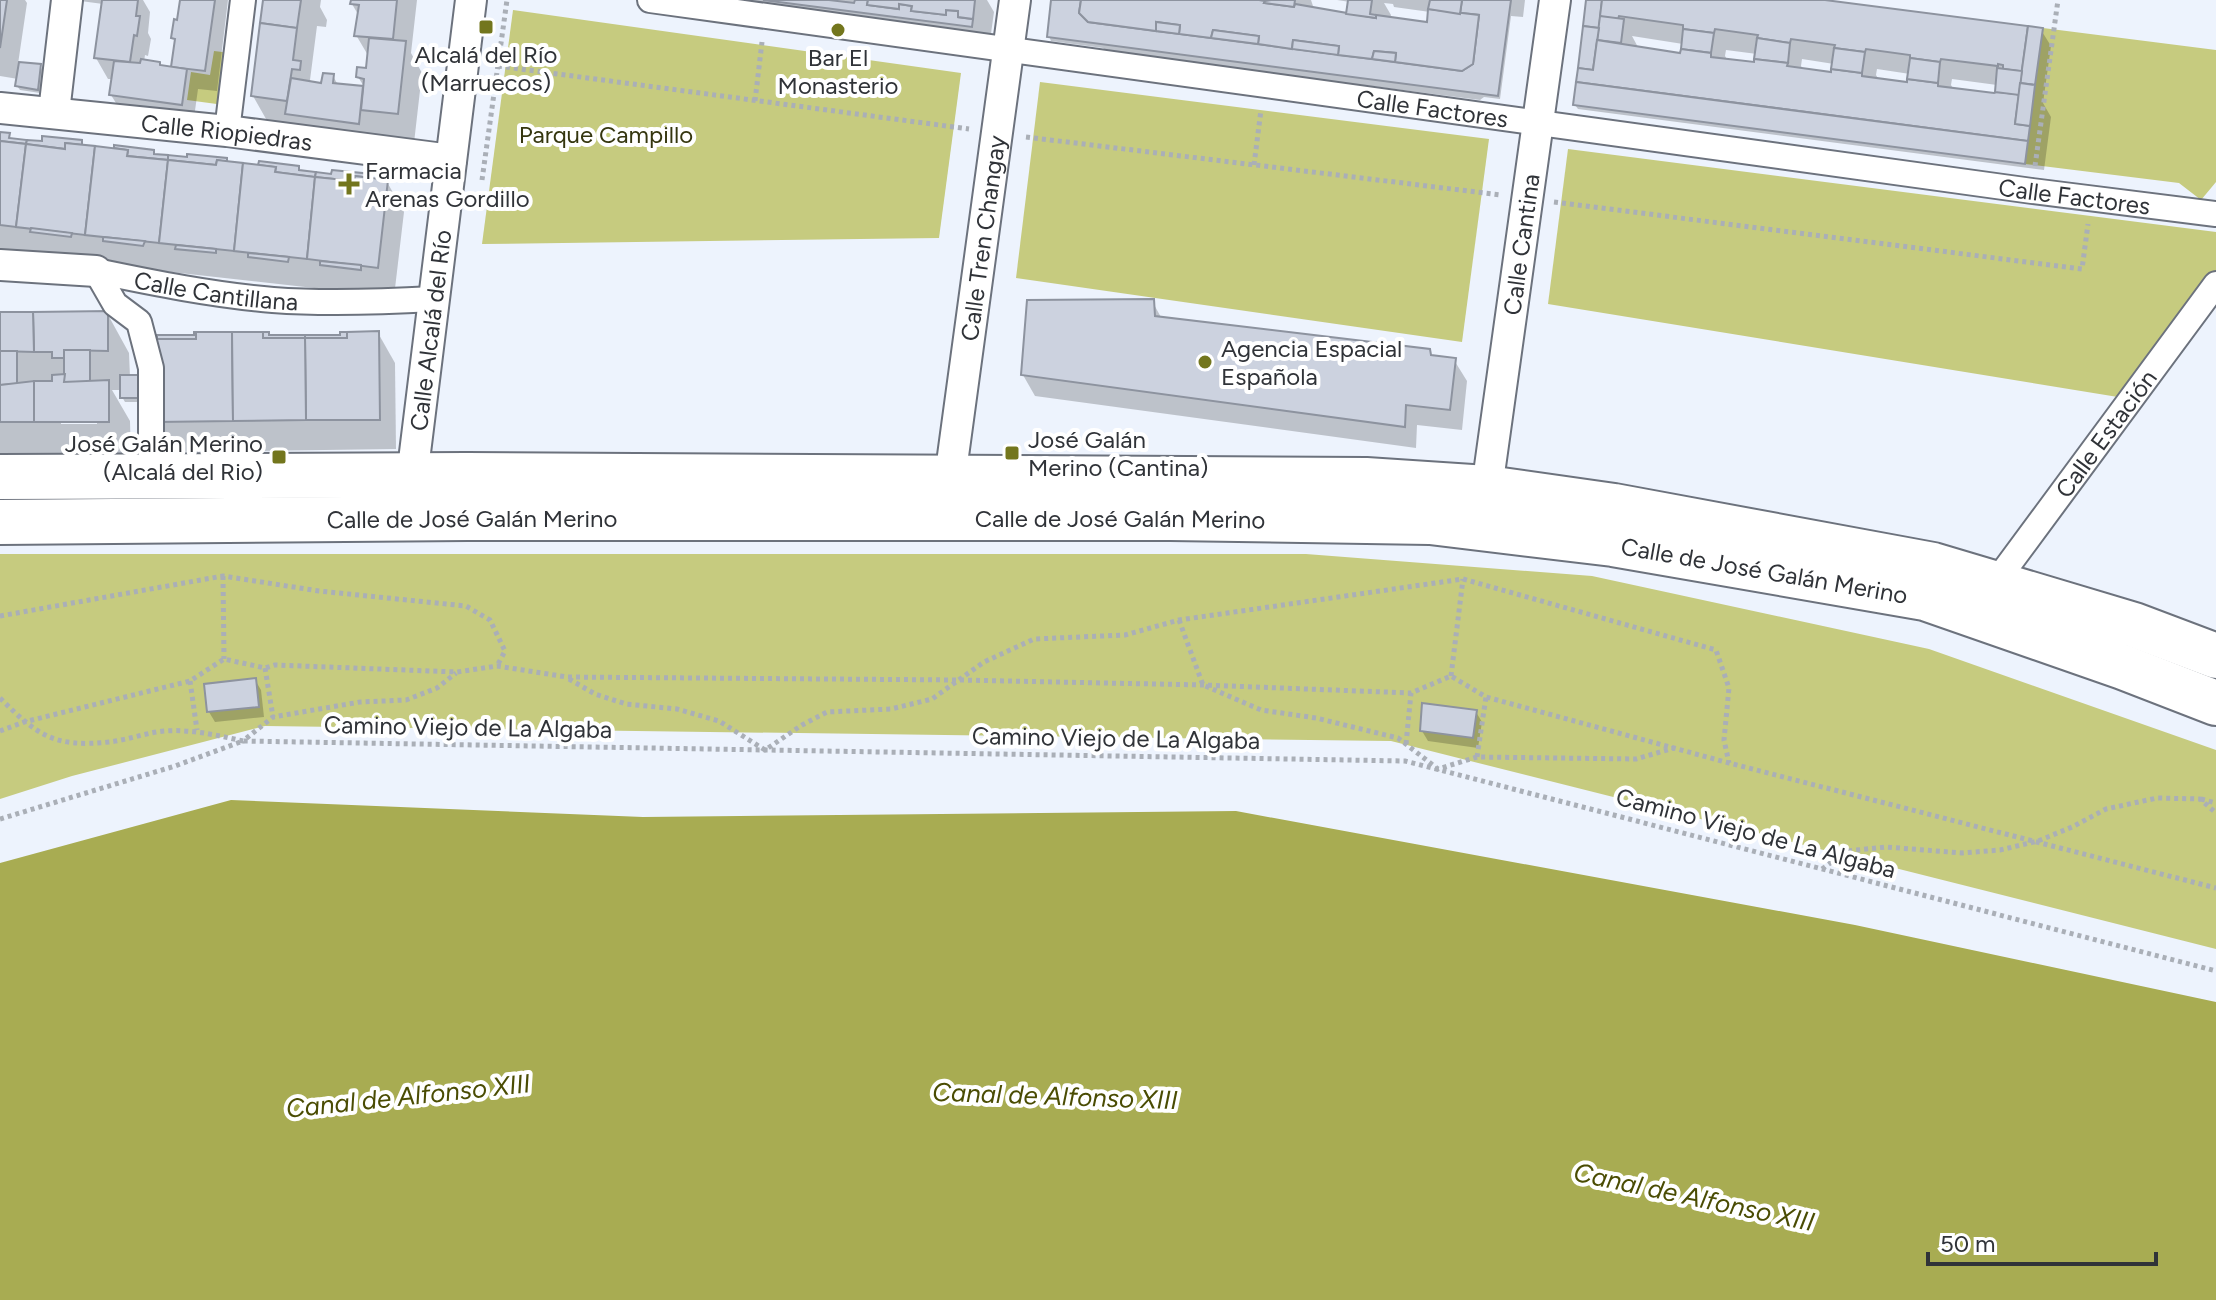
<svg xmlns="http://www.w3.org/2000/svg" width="2216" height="1300" font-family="Figtree,sans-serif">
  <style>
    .green { fill: #c6cb7f }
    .water { fill: #a8ac52 }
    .shadow { fill: #0003; fill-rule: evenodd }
    .building { fill: #ccd2df; stroke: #8d939f; stroke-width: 2 }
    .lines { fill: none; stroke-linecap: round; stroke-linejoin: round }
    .pedestrian-casing { stroke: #6c727d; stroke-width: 28 }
    .minor-casing { stroke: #6c727d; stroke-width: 34 }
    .secondary-casing { stroke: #6c727d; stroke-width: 48 }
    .path { stroke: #aaafb7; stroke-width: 5; stroke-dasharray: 4 4; stroke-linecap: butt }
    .pedestrian { stroke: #fff; stroke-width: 24 }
    .minor { stroke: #fff; stroke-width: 30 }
    .secondary { stroke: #fff; stroke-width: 44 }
    .poi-dot { fill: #73761d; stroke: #fff; stroke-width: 3 }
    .labels { text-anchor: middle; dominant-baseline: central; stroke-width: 8; stroke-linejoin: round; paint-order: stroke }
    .poi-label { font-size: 24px; fill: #303338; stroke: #fff; text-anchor: start }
    .street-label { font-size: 24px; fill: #303338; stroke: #fff }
    .park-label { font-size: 24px; fill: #35360f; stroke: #fff }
    .water-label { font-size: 26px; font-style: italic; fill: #4a4c03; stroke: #fff }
  </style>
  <rect width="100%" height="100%" fill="#edf3fd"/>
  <g class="green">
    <polygon points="513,10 961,73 939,238 482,244"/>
    <polygon points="2043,28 2216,50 2216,182 2201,200 2179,183 2025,164"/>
    <polygon points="214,51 231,53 224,105 187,100 191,72 210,75"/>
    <polygon points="1040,82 1489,139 1462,342 1016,278"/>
    <polygon points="1568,149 2216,232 2216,277 2124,398 1548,304"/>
    <polygon points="0,554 1306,554 1592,576 1929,649 2216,750 2216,949 1391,741 265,726 72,776 0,799"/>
  </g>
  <polygon class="water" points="231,800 643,817 1236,811 1855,925 2216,1002 2216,1300 0,1300 0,863"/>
  <g class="shadow">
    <polygon points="0,0 25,0 27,3 18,64 40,66 43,71 40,93 20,90 17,86 18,79 0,76"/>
    <polygon points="73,0 143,0 150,12 148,33 151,39 148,56 145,55 144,62 173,69 176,43 173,38 179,22 182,0 228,0 217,91 198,89 193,125 124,116 111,95 113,79 108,79 96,58 103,4"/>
    <polygon points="265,0 321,0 320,7 327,20 326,27 317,26 310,80 312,83 323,85 333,76 338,85 365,88 358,77 367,70 369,57 356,35 359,16 352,4 353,0 417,0 411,53 422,73 414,143 270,126 253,96"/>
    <polygon points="656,0 987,0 994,12 989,48"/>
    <path d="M1053,0h192l28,4v-4h38l3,9 34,4 2,-11 -13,-2h188l-2,17 -12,-1 -11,83 -16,-2 -4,3 -373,-48 -4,-4 -52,-7 -2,-5zM1384,3l9,1 1,3 36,5 -1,12 -39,-5 1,-4z"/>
    <path d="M1588,0h222l231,30 10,16 -8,57 8,14 -7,53 -466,-61 -3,-4zM1632,36l51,8 -1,11 -43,-6zM1726,50l31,4 -1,11 -28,-4 -3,-5zM1802,59l32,5 -1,10 -29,-3 -3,-5zM1877,69l33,5 -2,10 -29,-4 -3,-5zM1952,79l45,6 -1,11 -42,-6 -3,-5z"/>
    <polygon points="0,134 9,135 12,140 43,143 81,142 84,147 153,152 156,156 218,162 298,168 301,172 387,182 404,212 394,297 0,253"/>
    <polygon points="1152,301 1162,319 1429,351 1433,357 1454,360 1467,381 1462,430 1417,425 1416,448 1035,396 1023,375"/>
    <path d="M107,313l22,40 1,24 15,25h-20l-3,-5v-7h-10l18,31 1,40h-131v-147zM61,420h36v4h-36z"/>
    <polygon points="378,333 395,363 396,449 177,452 159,422"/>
    <polygon points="255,680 261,690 264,717 215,722 209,712"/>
    <polygon points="1476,712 1482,722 1478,748 1428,741 1422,731"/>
  </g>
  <g class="building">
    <polygon points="0,0 7,0 0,48"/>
    <polygon points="102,0 138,0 136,16 140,16 137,36 134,35 130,62 94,58"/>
    <polygon points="180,0 215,0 205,71 171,67 175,39 171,38 174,19 177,20"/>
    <polygon points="263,0 301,0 297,28 260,23"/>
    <polygon points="351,0 397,0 393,39 354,36 359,5 350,4"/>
    <polygon points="763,0 829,0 854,3 855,0 868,0 867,5 899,9 899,4 912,6 911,11 946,15 946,10 958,11 958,17 973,19 972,27"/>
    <polygon points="865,0 975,0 973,19 958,17 958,11 946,10 946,15 911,11 912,6 899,4 899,9 867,5 868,0"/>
    <polygon points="1051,0 1081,0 1079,13 1088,22 1462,71 1473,64 1479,15 1460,13 1462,0 1511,0 1498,96 1047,37"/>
    <polygon points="1081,0 1259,0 1265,1 1264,3 1294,7 1295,4 1376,18 1376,15 1427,22 1428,9 1479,15 1473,64 1462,71 1395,62 1396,53 1374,51 1372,59 1338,55 1339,46 1293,40 1292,49 1258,44 1259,36 1213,30 1211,38 1179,34 1180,25 1156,22 1156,31 1088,22 1079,13"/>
    <polygon points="1271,0 1295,0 1294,7 1264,3 1265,1"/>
    <polygon points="1348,0 1372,0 1370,14 1376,15 1376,18 1346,14"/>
    <polygon points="1430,0 1462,0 1460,14 1428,9"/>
    <polygon points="1586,0 1602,0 1599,28 1583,26"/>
    <polygon points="1602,0 1825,0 2028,26 2022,71 2019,71 2003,69 2003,65 1998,64 1998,66 1941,59 1940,62 1910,58 1910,55 1866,49 1865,52 1834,48 1835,45 1791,39 1790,43 1757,38 1758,35 1715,29 1714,33 1683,29 1683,25 1619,16 1618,19 1602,17 1600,16"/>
    <polygon points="1600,16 1624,19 1621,43 1597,40"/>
    <polygon points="1156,22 1180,25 1179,34 1156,31"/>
    <polygon points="260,23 297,28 293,60 301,61 300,70 292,69 287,101 251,96"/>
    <polygon points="1583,26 1599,28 1593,70 1578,68"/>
    <polygon points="2028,26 2043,28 2035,85 2020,83"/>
    <polygon points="1683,29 1714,33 1711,53 1681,49"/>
    <polygon points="1213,30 1259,36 1258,44 1211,38"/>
    <polygon points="369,38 406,41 398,114 361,110 364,79 356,77 357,67 366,68"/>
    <polygon points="1757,38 1790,43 1788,63 1754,59"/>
    <polygon points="1293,40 1339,46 1338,55 1292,49"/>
    <polygon points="1597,40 1680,53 1681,49 1711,53 1711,57 1754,62 1754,59 1788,63 1787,66 1831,72 1831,69 1862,73 1862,76 1907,82 1907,79 1938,83 1938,86 1994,93 1997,92 2016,94 2019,95 2015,124 2030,126 2028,141 1576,82 1578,68 1593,70"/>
    <polygon points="1834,48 1865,52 1862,73 1831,69"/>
    <polygon points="1374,51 1396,53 1395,62 1372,59"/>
    <polygon points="1910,58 1940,62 1938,83 1907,79"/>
    <polygon points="141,59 160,62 160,65 187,69 182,105 109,95 114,61 140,63"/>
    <polygon points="19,62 41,64 38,90 15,86"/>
    <polygon points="1997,68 2022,71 2019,95 1995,92"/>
    <polygon points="323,73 334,74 333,83 363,86 359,124 285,114 291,78 321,83"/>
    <polygon points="1576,82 2028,141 2025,164 1573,105"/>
    <polygon points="2020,83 2035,85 2030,126 2015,124"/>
    <polygon points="0,132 10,133 9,138 27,140 26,144 0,141"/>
    <polygon points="42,136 82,140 82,145 65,143 65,149 26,144 27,140 42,141"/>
    <polygon points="0,141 26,144 16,227 0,225"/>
    <polygon points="65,143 95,146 85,235 16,227 26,144 65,149"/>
    <polygon points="114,145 154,150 154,154 168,155 168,160 127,156 128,150 114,148"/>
    <polygon points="95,146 128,150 127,156 168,160 159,243 85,235"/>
    <polygon points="187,154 227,158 227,162 217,160 216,165 168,160 168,155 187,157"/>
    <polygon points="168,160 216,165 217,160 243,163 234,251 159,243"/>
    <polygon points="259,161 299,166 299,170 316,172 315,177 275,172 276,167 258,165"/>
    <polygon points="243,163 276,167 275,172 315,177 307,259 234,251"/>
    <polygon points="332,170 372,174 371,178 355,176 354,181 315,177 316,172 331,174"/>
    <polygon points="355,176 388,180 378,268 307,259 315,177 354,181"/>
    <polygon points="31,228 72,233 71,237 30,232"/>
    <polygon points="103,237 145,241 143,246 103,241"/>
    <polygon points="176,245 216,249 216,253 175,249"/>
    <polygon points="248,253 289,257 288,262 248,257"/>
    <polygon points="320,261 361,265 361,270 320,265"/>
    <polygon points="1154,299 1155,316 1430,349 1431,355 1456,358 1450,410 1406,405 1405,427 1021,375 1027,300"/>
    <polygon points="108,311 108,351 64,350 64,358 52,358 52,352 34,352 33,312"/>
    <polygon points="0,312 33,312 34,352 0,351"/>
    <polygon points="379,331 380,420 306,420 305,338 347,338 347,332"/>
    <polygon points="194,332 196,332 196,339 157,339 157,335 194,335"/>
    <polygon points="196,332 232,332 233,421 157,422 157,339 196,339"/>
    <polygon points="232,332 263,332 263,338 305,338 306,420 233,421"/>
    <polygon points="263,332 269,332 269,335 305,335 305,338 263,338"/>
    <polygon points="340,332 347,332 347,338 305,338 305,335 340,335"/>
    <rect x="64" y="350" width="26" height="32"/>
    <polygon points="0,351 17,351 17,384 0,385"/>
    <polygon points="65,374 64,382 109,380 109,422 34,422 34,381 52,381 52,375"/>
    <rect x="120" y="375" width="24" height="23"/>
    <polygon points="34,381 34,422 0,422 0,385"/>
    <polygon points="256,678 259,707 207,712 204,684"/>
    <polygon points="1422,703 1477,710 1473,738 1420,731"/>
  </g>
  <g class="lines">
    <g class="pedestrian-casing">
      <g id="pedestrian">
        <path id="s1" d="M650,0l1382,191 184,23"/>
        <polyline points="227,131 243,0"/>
        <path id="s2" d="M96,271c58,12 117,24 177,29 54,4 107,2 161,-1"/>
        <polyline points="96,271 115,304 139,322 151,368 151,476"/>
        <path id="s3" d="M1995,583l221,-299"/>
      </g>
    </g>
    <g class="minor-casing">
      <g id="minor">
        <path id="s4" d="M0,108l227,23 224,29"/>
        <polyline points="54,112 67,0"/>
        <polyline points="0,265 96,271"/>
        <path id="s5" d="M950,478l65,-478"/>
        <path id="s6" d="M1487,488l68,-488"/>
        <path id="s7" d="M410,493l61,-493"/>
      </g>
    </g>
    <g class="secondary-casing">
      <g id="secondary">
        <polyline points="0,477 467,475 1366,480 1487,488 1614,506 1933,565 2134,625 2216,656"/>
        <path id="s8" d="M0,522l467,-4h703l260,4 183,22 312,54 198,69 93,36"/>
      </g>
    </g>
    <g class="path">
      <polyline points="498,66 969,129"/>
      <polyline points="755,101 762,42"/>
      <polyline points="1026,137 1501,195"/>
      <polyline points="1254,165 1261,110"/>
      <polyline points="2035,166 2058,0"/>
      <polyline points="482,180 507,0"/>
      <polyline points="1554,202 2082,269 2088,224"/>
      <polyline points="223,576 224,659"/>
      <polyline points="0,616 223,576 319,591 466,606 490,620 505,651 497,666"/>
      <polyline points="1179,620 1203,685 1261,710 1316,718 1398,738 1438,769 1477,757 1636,759 1674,748"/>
      <polyline points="265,668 273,717"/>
      <polyline points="1451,676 1463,579"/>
      <polyline points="569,679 595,694 626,704 677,709 719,721 765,750 802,725 827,712 891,709 932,699 984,662 1034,639 1125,635 1179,620 1463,579 1716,650 1729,688 1724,740 1729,763"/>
      <polyline points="190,681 197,730"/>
      <path d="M0,698c37,37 54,50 109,44 18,-2 36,-9 55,-11 27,-2 52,4 79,10l30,-24 87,-15 46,-2 31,-12 19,-15"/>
      <polyline points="0,731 24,722 190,681 224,659 265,668 275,665 457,672 497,666 567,677 959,680 1203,685 1411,693 1451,676 1486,697 1729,763 2216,888"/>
      <polyline points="1406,744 1411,693"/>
      <polyline points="1477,757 1486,697"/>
      <polyline points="2201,799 2216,803"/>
      <polyline points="0,819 175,766 243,741 1405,761 2216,971"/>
      <polyline points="1822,869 1847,851 1886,847 1962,853 2000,850 2038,841 2072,827 2106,809 2157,798 2200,799 2216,813"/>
    </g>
    <use href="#pedestrian" class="pedestrian"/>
    <use href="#minor" class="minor"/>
    <use href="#secondary" class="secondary"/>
  </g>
  <g class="poi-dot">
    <rect x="478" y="19" width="16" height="16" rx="4"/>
    <circle cx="838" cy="30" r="8"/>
    <path d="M345 172h8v8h8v8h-8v8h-8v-8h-8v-8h8z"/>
    <circle cx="1205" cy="362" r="8"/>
    <rect x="1004" y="445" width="16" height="16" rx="4"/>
    <rect x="271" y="449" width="16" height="16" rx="4"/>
  </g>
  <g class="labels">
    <g class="poi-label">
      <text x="486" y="54" text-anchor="middle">Alcalá del Río<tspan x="486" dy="28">(Marruecos)</tspan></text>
      <text x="838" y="57" text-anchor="middle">Bar El<tspan x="838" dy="28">Monasterio</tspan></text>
      <text x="365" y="170">Farmacia<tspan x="365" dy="28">Arenas Gordillo</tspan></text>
      <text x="1221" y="348">Agencia Espacial<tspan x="1221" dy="28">Española</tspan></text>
      <text x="1028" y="439">José Galán<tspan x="1028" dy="28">Merino (Cantina)</tspan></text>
      <text x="263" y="443" text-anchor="end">José Galán Merino<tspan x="263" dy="28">(Alcalá del Rio)</tspan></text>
    </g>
    <g class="street-label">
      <text stroke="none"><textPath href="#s1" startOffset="790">Calle Factores</textPath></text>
      <text stroke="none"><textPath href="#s4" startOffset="228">Calle Riopiedras</textPath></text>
      <text stroke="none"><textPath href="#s1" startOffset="1438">Calle Factores</textPath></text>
      <text stroke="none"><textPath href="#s5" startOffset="242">Calle Tren Changay</textPath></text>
      <text stroke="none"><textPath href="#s6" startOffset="246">Calle Cantina</textPath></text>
      <text stroke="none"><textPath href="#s2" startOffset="122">Calle Cantillana</textPath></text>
      <text stroke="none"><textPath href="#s7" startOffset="164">Calle Alcalá del Río</textPath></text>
      <text stroke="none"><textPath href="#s3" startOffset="186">Calle Estación</textPath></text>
      <text stroke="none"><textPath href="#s8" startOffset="1120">Calle de José Galán Merino</textPath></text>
      <text stroke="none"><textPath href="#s8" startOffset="472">Calle de José Galán Merino</textPath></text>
      <text stroke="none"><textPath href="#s8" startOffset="1768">Calle de José Galán Merino</textPath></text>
      <text transform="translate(468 727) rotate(1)">Camino Viejo de La Algaba</text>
      <text transform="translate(1116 738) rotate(1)">Camino Viejo de La Algaba</text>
      <text transform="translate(1756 833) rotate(15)">Camino Viejo de La Algaba</text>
    </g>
    <g class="park-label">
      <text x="606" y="134">Parque Campillo</text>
    </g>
    <g class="water-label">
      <text transform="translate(408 1096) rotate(-6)">Canal de Alfonso XIII</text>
      <text transform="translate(1055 1096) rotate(2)">Canal de Alfonso XIII</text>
      <text transform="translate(1694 1197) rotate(12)">Canal de Alfonso XIII</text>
    </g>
  </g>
  <path d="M1928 1252v12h228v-12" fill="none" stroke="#303338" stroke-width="4"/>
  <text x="1940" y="1252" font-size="24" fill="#303338" stroke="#ffffff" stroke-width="6" paint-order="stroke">50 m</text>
</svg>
